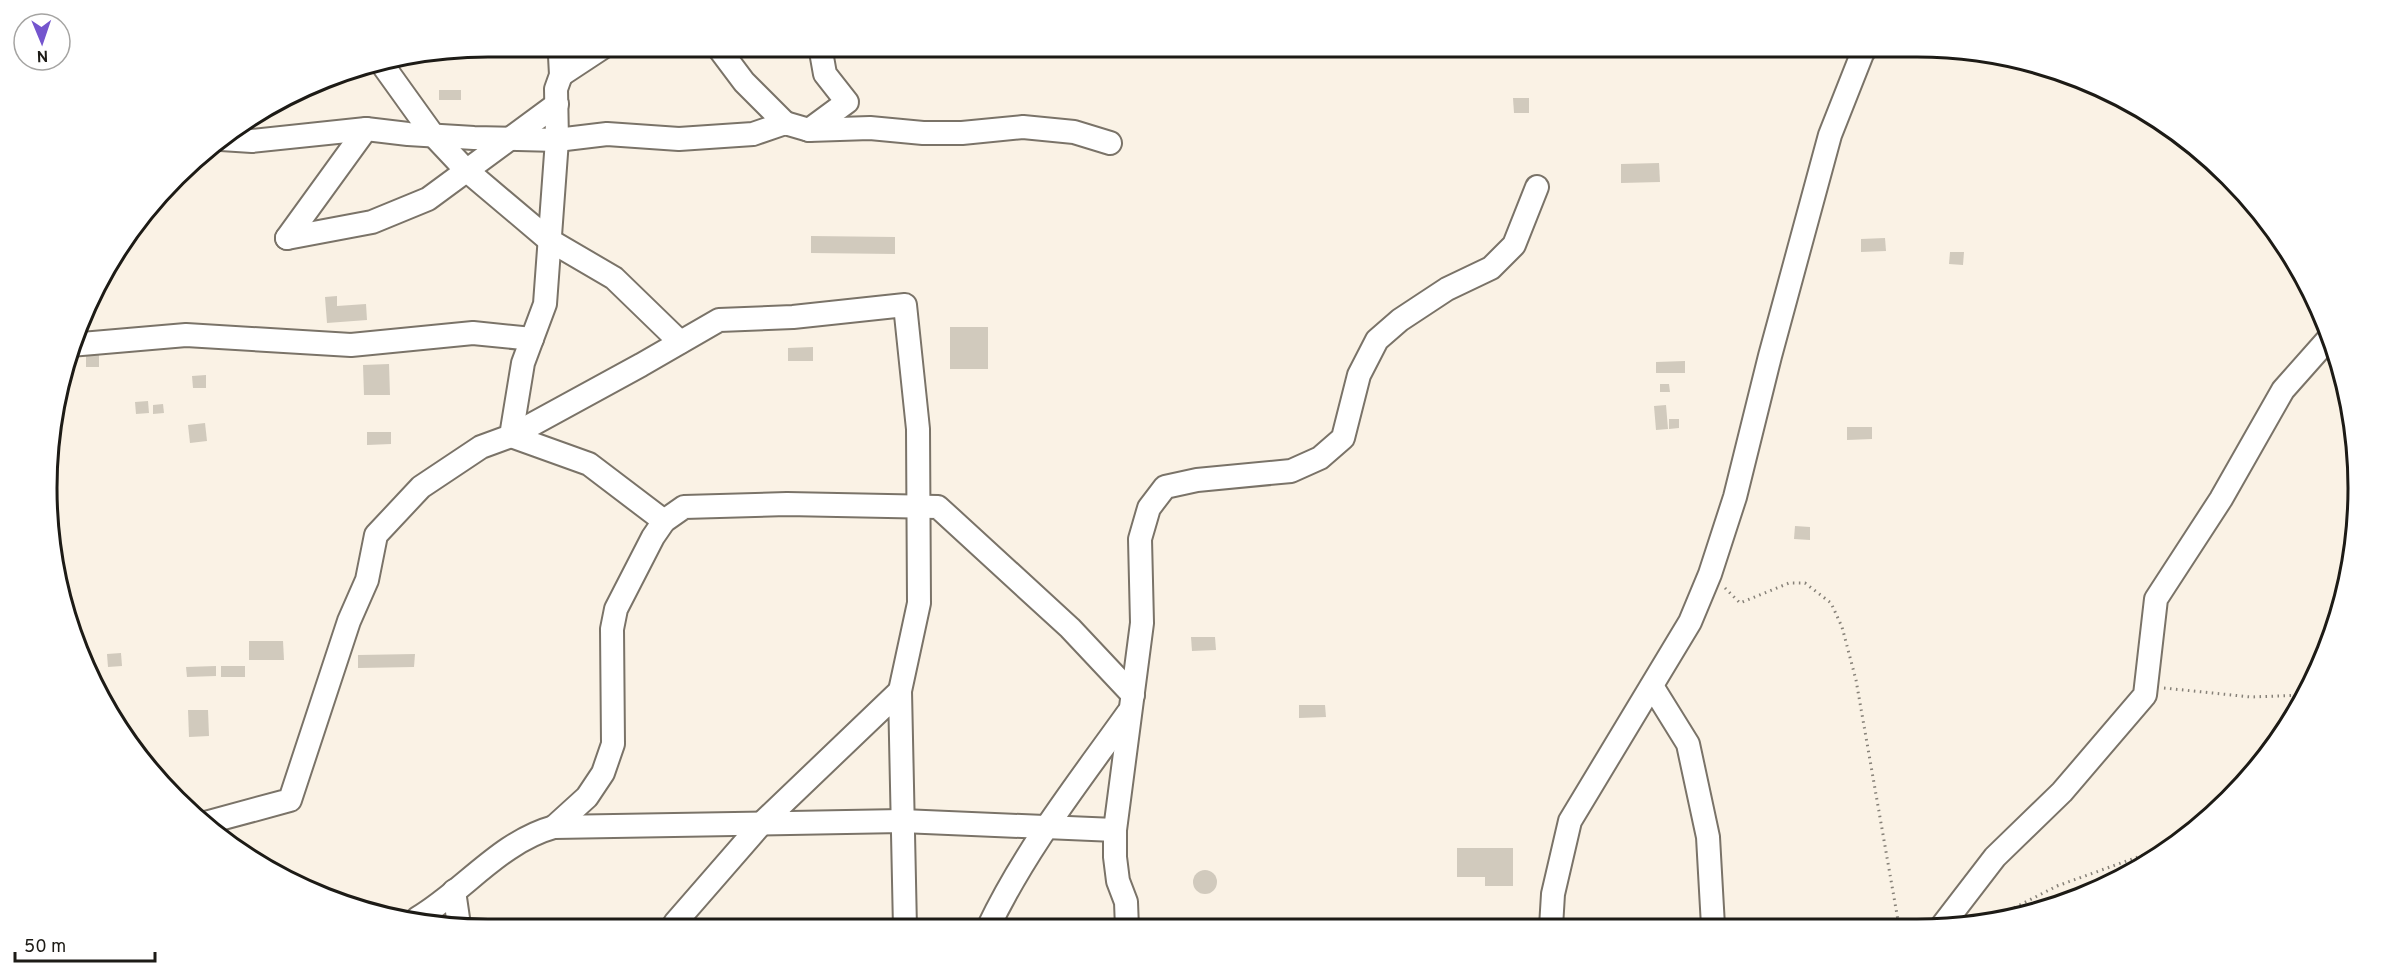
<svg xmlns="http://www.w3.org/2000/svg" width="2405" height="976" font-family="Overpass,sans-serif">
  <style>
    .building { fill: #d1cabd }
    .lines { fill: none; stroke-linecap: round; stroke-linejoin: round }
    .minor-casing { stroke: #7a7368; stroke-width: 26 }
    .path { stroke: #868178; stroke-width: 3; stroke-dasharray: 1.5 4.5; stroke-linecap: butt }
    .minor { stroke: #fff; stroke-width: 22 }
    .rim { fill: none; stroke: #1d1b16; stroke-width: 3 }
  </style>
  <rect width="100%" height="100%" fill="#faf2e5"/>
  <g class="building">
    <rect x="1485" y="46" width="41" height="4"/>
    <rect x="439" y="90" width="22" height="10"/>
    <polygon points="1513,98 1529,98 1529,113 1514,113"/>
    <polygon points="1659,163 1660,182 1621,183 1621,164"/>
    <polygon points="811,236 895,237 895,254 811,253"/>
    <polygon points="1885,238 1886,251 1861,252 1861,239"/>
    <polygon points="1950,252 1964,252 1963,265 1949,264"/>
    <polygon points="337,296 337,306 366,304 367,320 327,323 325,297"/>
    <rect x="950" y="327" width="38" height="42"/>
    <polygon points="813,347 813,361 788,361 788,348"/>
    <polygon points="86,354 99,355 99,367 86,367"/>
    <polygon points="1685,361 1685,373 1656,373 1656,362"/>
    <polygon points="389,364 390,395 364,395 363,365"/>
    <polygon points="206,375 206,388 193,388 192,376"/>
    <polygon points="1660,384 1669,384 1670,392 1660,392"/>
    <polygon points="148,401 149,413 136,414 135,402"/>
    <polygon points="163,404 164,413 153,414 153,405"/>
    <polygon points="1666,405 1668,429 1656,430 1654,406"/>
    <polygon points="1669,419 1679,419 1679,428 1669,429"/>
    <polygon points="205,423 207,441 190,443 188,425"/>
    <polygon points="1847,427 1872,427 1872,439 1847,440"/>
    <polygon points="367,432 391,432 391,444 367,445"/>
    <polygon points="1795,526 1810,527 1810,540 1794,539"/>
    <polygon points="1191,637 1215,637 1216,650 1192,651"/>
    <polygon points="249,641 283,641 284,660 249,660"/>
    <polygon points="121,653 122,666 108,667 107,654"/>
    <polygon points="415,654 414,667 358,668 358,655"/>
    <polygon points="216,666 216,676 187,677 186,667"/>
    <rect x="221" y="666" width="24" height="11"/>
    <polygon points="1299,705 1325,705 1326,717 1299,718"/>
    <polygon points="188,710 208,710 209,736 189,737"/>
    <polygon points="1457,848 1513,848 1513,886 1485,886 1485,877 1457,877"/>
    <circle cx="1205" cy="882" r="12"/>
  </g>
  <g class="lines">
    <g class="minor-casing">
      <g id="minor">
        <polyline points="717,46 744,82 785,123"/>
        <polyline points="382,64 433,135 465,169 549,240 614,278 680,342"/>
        <polyline points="561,75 605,46"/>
        <polyline points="809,130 847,102 825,74 820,46"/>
        <polyline points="221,139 252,141 366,129 408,134 474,138 557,140 607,134 679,139 753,134 785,123 809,130 870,128 923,133 962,133 1023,127 1074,132 1110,143"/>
        <polyline points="287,238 372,222 428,199 557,104"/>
        <polyline points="287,238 366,129"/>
        <polyline points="70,345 186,335 351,345 473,333 532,339"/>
        <polyline points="511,436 641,365 719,320 793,317 905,305 918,429 919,603 900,691"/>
        <polyline points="511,436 589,464 664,521"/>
        <polyline points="1652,686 1688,744 1708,837 1713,926"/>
        <polyline points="205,823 290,800 349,621 367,580 376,535 421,487 481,447 511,436 523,363 545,304 557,140 556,89 561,75 560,56 564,46"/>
        <polyline points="554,827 587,797 603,773 613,744 612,629 616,609 653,537 664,521 684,507 787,504 938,507 1070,628 1133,695"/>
        <polyline points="454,891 459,925"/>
        <path d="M418,918c47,-28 82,-76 136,-91l348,-6 213,9"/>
        <polyline points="1942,926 1995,857 2062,792 2145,695 2156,599 2221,499 2283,390 2330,337"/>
        <polyline points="1551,927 1553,894 1570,821 1690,622 1710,574 1735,497 1770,356 1830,135 1862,54 1867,46"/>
        <path d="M988,928c37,-78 90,-145 140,-215"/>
        <polyline points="1127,928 1126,902 1118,881 1115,857 1115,830 1142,623 1140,539 1149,508 1165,487 1197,480 1291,471 1320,458 1343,438 1359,375 1377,340 1400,320 1447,289 1491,268 1514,245 1537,187"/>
        <polyline points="677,929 675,923 762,823 900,691 905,928"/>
      </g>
    </g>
    <g class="path">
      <polyline points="1725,588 1740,603 1789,583 1805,583 1831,603 1842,627 1856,680 1899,926"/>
      <polyline points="2164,688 2251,697 2303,695"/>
      <polyline points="1974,919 2006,912 2057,886 2160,849 2182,837"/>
    </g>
    <use href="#minor" class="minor"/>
  </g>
  <path d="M0 0H2405V976H0ZM488 57H1917A431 431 0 0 1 2348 488V488A431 431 0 0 1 1917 919H488A431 431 0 0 1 57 488V488A431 431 0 0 1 488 57Z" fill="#fff" fill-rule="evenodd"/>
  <path class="rim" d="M488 57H1917A431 431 0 0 1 2348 488V488A431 431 0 0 1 1917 919H488A431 431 0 0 1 57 488V488A431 431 0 0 1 488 57Z"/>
  <g transform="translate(42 42) rotate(178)"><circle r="28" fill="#ffffff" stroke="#a5a4a2" stroke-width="1.5"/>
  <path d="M0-4.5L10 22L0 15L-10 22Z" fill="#7455ce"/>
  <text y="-9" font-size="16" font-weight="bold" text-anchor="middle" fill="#1d1b16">N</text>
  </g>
  <path d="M15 952v9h140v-9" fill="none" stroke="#1d1b16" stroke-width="3"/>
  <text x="24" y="952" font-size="18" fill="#1d1b16" stroke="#ffffff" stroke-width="4.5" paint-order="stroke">50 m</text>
</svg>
